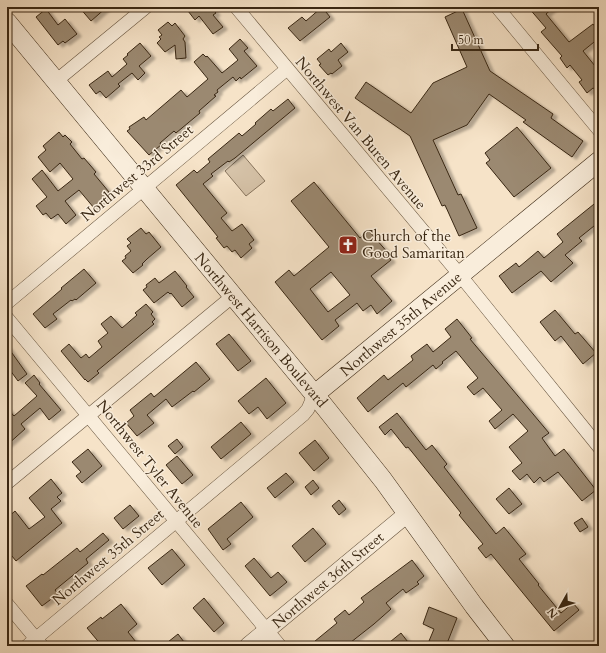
<svg xmlns="http://www.w3.org/2000/svg" width="606" height="653" font-family="Cardo,serif">
  <style>
    .green { fill: #d6c3a9; stroke: #88755e }
    .building { fill: #9b8971; stroke: #392713; fill-rule: evenodd; filter: url(#shadow) }
    .lines { fill: none; stroke-linecap: round; stroke-linejoin: round }
    .minor-casing { stroke: #685640; stroke-width: 14 }
    .tertiary-casing { stroke: #685640; stroke-width: 18 }
    .secondary-casing { stroke: #392713; stroke-width: 20 }
    .minor { stroke: #f9eddb; stroke-width: 13 }
    .tertiary { stroke: #f9eddb; stroke-width: 17 }
    .secondary { stroke: #f9eddb; stroke-width: 19 }
    .labels { text-anchor: middle; dominant-baseline: central; stroke-width: 3; stroke-linejoin: round; paint-order: stroke }
    .street-label { font-size: 15px; fill: #392713; stroke: #f9eddb }
    .poi-label { font-size: 15px; fill: #392713; stroke: #f9eddb; text-anchor: start }
  </style>
  <defs>
    <filter id="shadow"><feDropShadow dx="4.5" dy="2.5" stdDeviation="1" flood-color="#0004"/></filter>
  </defs>
  <rect width="100%" height="100%" fill="#f6e3c8"/>
  <filter id="stains"><feTurbulence type="fractalNoise" baseFrequency=".005" numOctaves="4"/><feColorMatrix values="0 0 0 0 .2 0 0 0 0 .09 0 0 0 0 .02 0 0 0 .5 -.17"/></filter>
  <radialGradient id="worn" r=".72"><stop offset=".6" stop-color="#630" stop-opacity="0"/><stop offset="1" stop-color="#630" stop-opacity=".3"/></radialGradient>
  <polygon class="green" points="243,155 265,181 246,196 225,171"/>
  <g class="building">
    <polygon points="79,7 107,7 91,21"/>
    <polygon points="191,7 211,7 216,13 213,15 223,27 213,34 199,16 195,20 188,11 192,8"/>
    <polygon points="322,7 330,17 300,41 288,28 302,17 306,21"/>
    <polygon points="528,7 554,7 546,14 569,42 593,24 599,32 599,38 583,51 599,71 599,91 593,88 587,93 579,82 582,80 570,65 567,68 560,58 562,56 541,32 546,28"/>
    <polygon points="46,9 58,25 65,19 77,34 65,43 63,41 58,45 36,17"/>
    <polygon points="462,9 490,71 553,114 551,118 583,141 572,157 523,122 526,120 489,94 467,125 433,140 458,195 461,194 477,228 459,236 445,205 442,206 410,136 355,98 366,82 411,113 433,83 467,67 445,17"/>
    <polygon points="168,22 172,26 175,23 185,36 183,39 185,42 186,58 176,59 175,45 165,52 157,43 161,39 159,37 162,35 158,30"/>
    <polygon points="240,39 248,48 244,51 257,66 241,79 240,77 236,81 233,77 217,90 218,92 214,95 216,96 199,111 200,113 176,133 174,131 160,143 161,145 149,155 127,131 130,129 129,127 144,117 146,120 181,90 187,97 208,79 194,62 203,54 206,57 207,56 222,73 238,60 229,49"/>
    <polygon points="140,43 151,56 139,66 145,73 138,80 132,73 118,84 120,86 106,98 100,91 96,94 89,85 108,71 112,77 127,64 123,59 128,55 127,54"/>
    <polygon points="341,43 348,52 338,60 342,66 332,74 331,73 328,75 319,65 321,64 317,59 329,49 331,52"/>
    <polygon points="288,99 295,108 235,158 229,162 228,161 211,174 213,176 203,184 227,213 221,218 232,231 242,224 254,240 249,244 252,248 241,258 235,250 232,252 227,246 224,248 216,238 218,237 176,185 194,170 197,173 210,162 208,159 239,133 242,136 256,124 255,123 271,109 273,111"/>
    <polygon points="517,127 551,168 514,197 486,163 490,160 485,153"/>
    <polygon points="59,132 63,137 65,135 72,142 70,144 82,159 84,158 96,172 94,174 109,192 107,194 109,196 94,208 79,190 65,201 76,215 66,224 58,214 51,219 46,213 43,215 36,206 47,197 32,179 42,170 58,191 73,179 60,163 50,172 38,157 46,150 43,146"/>
    <path d="M314,182l46,56 9,-7 20,23 -2,1 4,5 -20,16 21,25 -15,13 -6,-9 -8,6 -6,-8 -22,17 4,6 -17,14 -47,-58 14,-12 5,6 35,-29 -38,-46zM331,272l19,23 -22,17 -18,-23z"/>
    <polygon points="599,200 599,222 579,238 582,241 565,255 573,263 551,282 541,271 512,293 499,276 516,263 519,267 538,251 544,258 563,242 557,234"/>
    <polygon points="141,228 146,234 149,232 161,247 147,259 142,264 143,265 133,273 122,261 126,258 125,256 131,251 127,246 131,243 127,239"/>
    <polygon points="84,269 96,283 76,300 75,299 72,301 71,300 53,314 57,319 45,328 33,314 62,289 61,288"/>
    <polygon points="175,271 187,286 186,287 194,297 182,307 171,293 170,294 168,292 154,303 143,290 147,287 146,285 155,278 159,283"/>
    <polygon points="146,304 153,312 151,314 155,319 152,322 154,324 97,371 99,373 88,382 85,379 85,380 61,351 69,344 81,358 86,354 89,358 102,347 98,341 108,333 101,324 111,316 122,328 137,315 135,313"/>
    <polygon points="555,310 575,334 578,332 596,353 583,364 561,336 555,341 540,322"/>
    <polygon points="457,319 472,338 470,339 502,377 549,433 542,438 555,456 564,449 596,490 582,501 558,472 544,482 540,477 534,483 527,474 520,480 512,471 522,463 509,447 528,431 513,414 495,429 489,421 502,410 483,388 474,395 467,387 478,378 456,351 442,362 443,363 436,369 433,365 406,387 403,383 368,412 357,398 384,375 388,380 413,360 411,356 427,344 433,352 451,337 445,329"/>
    <polygon points="229,334 251,361 238,371 216,344"/>
    <polygon points="7,346 27,374 18,381 7,366"/>
    <polygon points="196,362 210,379 194,392 193,391 172,407 166,399 147,415 154,423 137,436 126,423 134,416 130,410 151,393 154,397"/>
    <polygon points="34,375 40,383 39,384 61,410 49,420 40,408 21,424 25,429 7,445 7,408 14,416 37,396 25,383"/>
    <polygon points="266,378 286,403 267,419 258,407 249,414 238,401"/>
    <polygon points="397,413 426,450 432,445 447,464 444,467 496,534 504,527 526,554 519,559 539,584 538,585 561,613 573,603 579,610 554,631 491,554 486,558 478,548 483,544 459,515 461,513 408,447 406,448 391,429 385,435 379,427"/>
    <polygon points="241,422 251,434 221,459 211,447"/>
    <polygon points="177,439 183,447 175,454 168,446"/>
    <polygon points="315,440 329,458 314,471 299,453"/>
    <polygon points="88,449 102,466 82,483 76,476 81,472 72,462"/>
    <polygon points="177,456 193,475 182,484 166,465"/>
    <polygon points="286,473 294,482 275,498 267,488"/>
    <polygon points="51,479 62,493 57,497 61,501 51,509 62,523 16,561 7,550 7,518 15,511 29,529 45,517 29,498"/>
    <polygon points="313,480 319,488 311,495 305,487"/>
    <polygon points="509,488 522,504 509,514 496,499"/>
    <polygon points="339,500 346,509 339,515 332,506"/>
    <polygon points="241,502 253,517 227,539 231,544 223,550 208,529"/>
    <polygon points="130,505 139,516 123,529 114,518"/>
    <polygon points="582,518 588,527 580,532 574,523"/>
    <polygon points="313,528 326,544 305,562 292,546"/>
    <polygon points="103,533 109,540 86,559 88,563 55,590 58,594 42,606 26,586 42,574 43,575 77,548 80,552"/>
    <polygon points="172,549 185,565 162,585 148,568"/>
    <polygon points="254,558 271,578 278,572 287,582 270,596 245,566"/>
    <polygon points="412,560 424,576 417,582 419,584 406,593 403,589 386,603 391,609 374,624 346,646 309,646 337,623 334,619 345,610 349,615 364,602 361,598"/>
    <polygon points="204,598 224,623 214,632 193,608"/>
    <polygon points="121,604 137,624 128,632 136,642 131,646 102,646 87,628 101,617 102,619"/>
    <polygon points="429,607 457,618 446,646 429,641 434,629 423,624"/>
    <polygon points="401,633 411,646 385,646"/>
    <polygon points="178,634 187,646 163,646"/>
  </g>
  <g class="lines">
    <g class="minor-casing">
      <g id="minor">
        <polyline points="236,7 460,275 599,447"/>
        <polyline points="497,7 599,130"/>
        <polyline points="56,81 146,7"/>
        <polyline points="7,303 287,69"/>
        <polyline points="7,318 280,646"/>
        <polyline points="7,483 233,296"/>
        <polyline points="7,604 42,646"/>
        <polyline points="27,646 303,415 308,409 314,395"/>
      </g>
    </g>
    <g class="tertiary-casing">
      <polyline id="tertiary" points="248,646 407,514"/>
    </g>
    <g class="secondary-casing">
      <g id="secondary">
        <polyline points="7,22 324,406 383,480 474,606 505,646"/>
        <polyline points="314,395 599,161"/>
      </g>
    </g>
    <use href="#minor" class="minor"/>
    <use href="#tertiary" class="tertiary"/>
    <use href="#secondary" class="secondary"/>
  </g>
  <defs>
    <g id="church-square" transform="scale(1)"><rect x="-9" y="-9" width="18" height="18" rx="4" fill="#8f2418" stroke="#f9eddb"/><path d="M-1.2-6h2.4v3.5h3.3v2.4h-3.3V6h-2.4V-.1h-3.3v-2.4h3.3Z" fill="#fff"/></g>
  </defs>
  <g fill-rule="evenodd">
    <use href="#church-square" x="348" y="245"/>
  </g>
  <g class="labels">
    <g class="street-label">
      <text transform="translate(361 133) rotate(50)">Northwest Van Buren Avenue</text>
      <text transform="translate(137 173) rotate(-40)">Northwest 33rd Street</text>
      <text transform="translate(401 324) rotate(-40)">Northwest 35th Avenue</text>
      <text transform="translate(261 330) rotate(50)">Northwest Harrison Boulevard</text>
      <text transform="translate(150 464) rotate(51)">Northwest Tyler Avenue</text>
      <text transform="translate(108 557) rotate(-40)">Northwest 35th Street</text>
      <text transform="translate(328 580) rotate(-40)">Northwest 36th Street</text>
    </g>
    <g class="poi-label">
      <text x="362" y="236">Church of the<tspan x="362" dy="17">Good Samaritan</tspan></text>
    </g>
  </g>
  <rect width="606" height="653" fill="none" stroke="#f6e3c8" stroke-width="24"/>
  <rect x="8" y="8" width="590" height="637" fill="none" stroke="#392713" stroke-width="2"/>
  <rect x="12" y="12" width="582" height="629" fill="none" stroke="#392713"/>
  <g transform="translate(560 607) rotate(231)" stroke="#f9eddb" stroke-width="3" paint-order="stroke">
  <path d="M0-3L7 15L0 10L-7 15Z" fill="#392713"/>
  <text y="-6" font-size="11" font-weight="bold" text-anchor="middle" fill="#392713">N</text>
  </g>
  <path d="M452 44v6h86v-6" fill="none" stroke="#392713" stroke-width="2"/>
  <text x="458" y="44" font-size="12" fill="#392713" stroke="#f9eddb" stroke-width="3" paint-order="stroke">50 m</text>
  <rect width="100%" height="100%" filter="url(#stains)"/>
  <rect width="100%" height="100%" fill="url(#worn)"/>
</svg>
